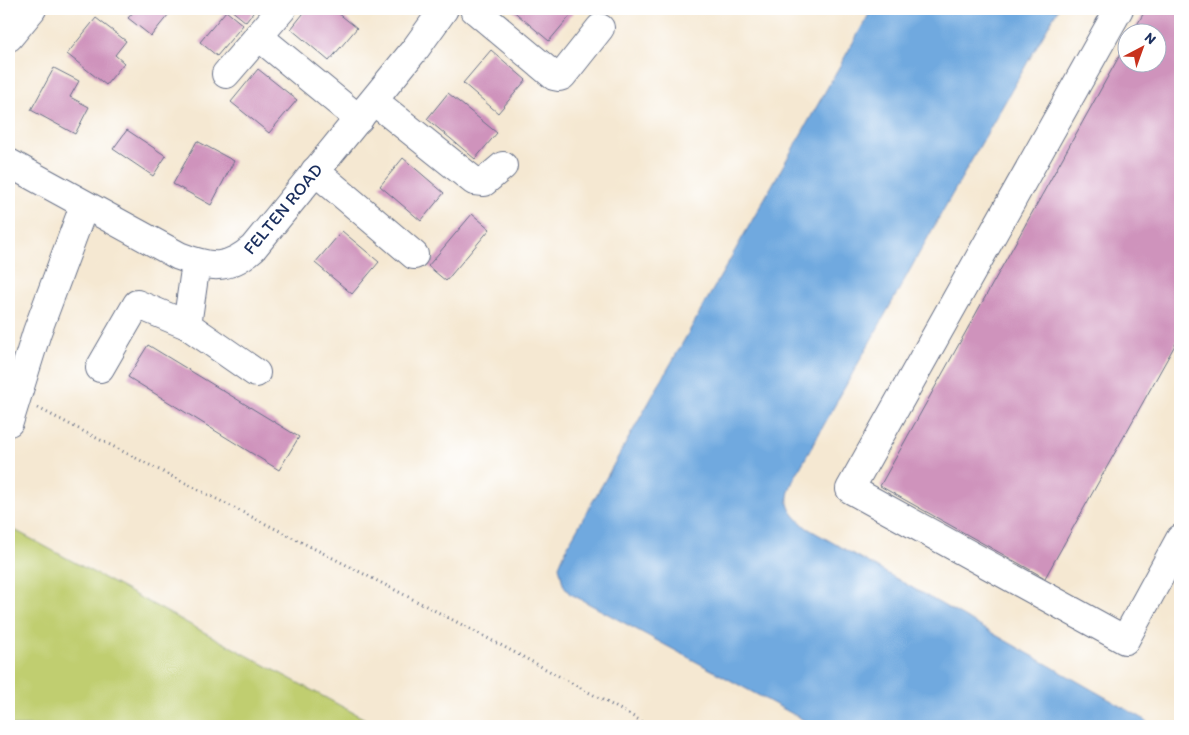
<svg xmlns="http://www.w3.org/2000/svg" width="1189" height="735" font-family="Itim,sans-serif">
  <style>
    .green { fill: #c0ce6f; stroke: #6e7e66 }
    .water { fill: #6fa9df; stroke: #456c9e }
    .building { fill: #cf93bc }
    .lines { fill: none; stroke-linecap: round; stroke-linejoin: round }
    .minor-casing { stroke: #677087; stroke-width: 30 }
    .path { stroke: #677087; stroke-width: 3; stroke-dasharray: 1 4; stroke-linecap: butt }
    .minor { stroke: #fff; stroke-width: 28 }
    .labels { text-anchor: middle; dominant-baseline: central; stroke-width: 4; stroke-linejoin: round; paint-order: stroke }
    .street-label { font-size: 18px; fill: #1b2f5e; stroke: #fff }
  </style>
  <rect width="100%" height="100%" fill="#fff"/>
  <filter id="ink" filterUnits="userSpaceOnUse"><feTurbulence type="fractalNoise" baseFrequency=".02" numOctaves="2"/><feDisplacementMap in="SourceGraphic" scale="10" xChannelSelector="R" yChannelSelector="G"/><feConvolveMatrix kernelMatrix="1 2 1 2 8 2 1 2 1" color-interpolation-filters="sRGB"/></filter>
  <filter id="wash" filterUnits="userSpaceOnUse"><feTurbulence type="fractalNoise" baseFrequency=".0096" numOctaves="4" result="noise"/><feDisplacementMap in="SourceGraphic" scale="20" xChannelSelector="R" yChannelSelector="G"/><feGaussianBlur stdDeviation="1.12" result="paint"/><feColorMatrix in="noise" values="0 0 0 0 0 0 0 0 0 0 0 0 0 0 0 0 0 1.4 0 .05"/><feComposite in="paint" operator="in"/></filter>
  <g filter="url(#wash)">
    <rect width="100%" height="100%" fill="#f5e8d2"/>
    <polygon class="green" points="9,527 378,726 9,726"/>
    <path class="water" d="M872,9h186l-117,205 -146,263c-13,26 -8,33 12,51l335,190 10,8h-337l-246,-133 -6,-9 -4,-18 9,-21z"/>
    <g id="blocks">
      <g class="building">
        <polygon points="136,9 173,9 151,36 128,18"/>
        <polygon points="230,9 256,9 246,22"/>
        <polygon points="307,9 333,9 357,28 329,61 291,29"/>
        <polygon points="511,9 576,9 549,41"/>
        <polygon points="1146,9 1180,9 1180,336 1045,578 880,486 1126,44 1126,62 1156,62 1156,32 1133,32"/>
        <polygon points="226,11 243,25 217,56 200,42"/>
        <polygon points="96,18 126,41 115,55 124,63 106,85 67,54"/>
        <polygon points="491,50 526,80 498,113 463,83"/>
        <polygon points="54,68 79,81 70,97 89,107 75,134 31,110"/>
        <polygon points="258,69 297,100 269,133 231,102"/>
        <polygon points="448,93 497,133 475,159 427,119"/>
        <polygon points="127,130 166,156 153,176 113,149"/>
        <polygon points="197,141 234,161 211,205 173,184"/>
        <polygon points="403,158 444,193 421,221 380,186"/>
        <polygon points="472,214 490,229 446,281 428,266"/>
        <polygon points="342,231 379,262 352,294 315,263"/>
        <polygon points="148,345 299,437 279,470 128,377"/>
      </g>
    </g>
  </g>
  <g filter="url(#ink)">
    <use href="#blocks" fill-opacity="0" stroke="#677087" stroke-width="1"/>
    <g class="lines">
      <g class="minor-casing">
        <g id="minor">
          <polyline points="474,9 554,76 559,77 562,76 600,28"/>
          <polyline points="1119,9 850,489 1125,640 1180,539"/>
          <polyline points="258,36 359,119"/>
          <polyline points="9,37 32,9"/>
          <polyline points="226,74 282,9"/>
          <polyline points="374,101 474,181 484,182 503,166"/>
          <path d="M9,163l170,93c31,12 48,15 74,-8l163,-200 28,-39"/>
          <polyline points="315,171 414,255"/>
          <polyline points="196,263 187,325 256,373"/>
          <polyline points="100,368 137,304 187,325"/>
          <polyline points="9,422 37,332 84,206"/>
        </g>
      </g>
      <path class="path" d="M38,408c204,105 411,206 612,318"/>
      <use href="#minor" class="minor"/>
    </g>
  </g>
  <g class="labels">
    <g class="street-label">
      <text transform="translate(283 209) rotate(-50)">FELTEN ROAD</text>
    </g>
  </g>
  <rect width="1189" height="735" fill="none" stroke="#fff" stroke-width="30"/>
  <g transform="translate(1142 48) rotate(41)"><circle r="24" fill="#ffffff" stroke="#a4acbf"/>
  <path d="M0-4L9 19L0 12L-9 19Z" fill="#c8321e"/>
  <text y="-8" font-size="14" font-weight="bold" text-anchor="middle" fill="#1b2f5e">N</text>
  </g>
</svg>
